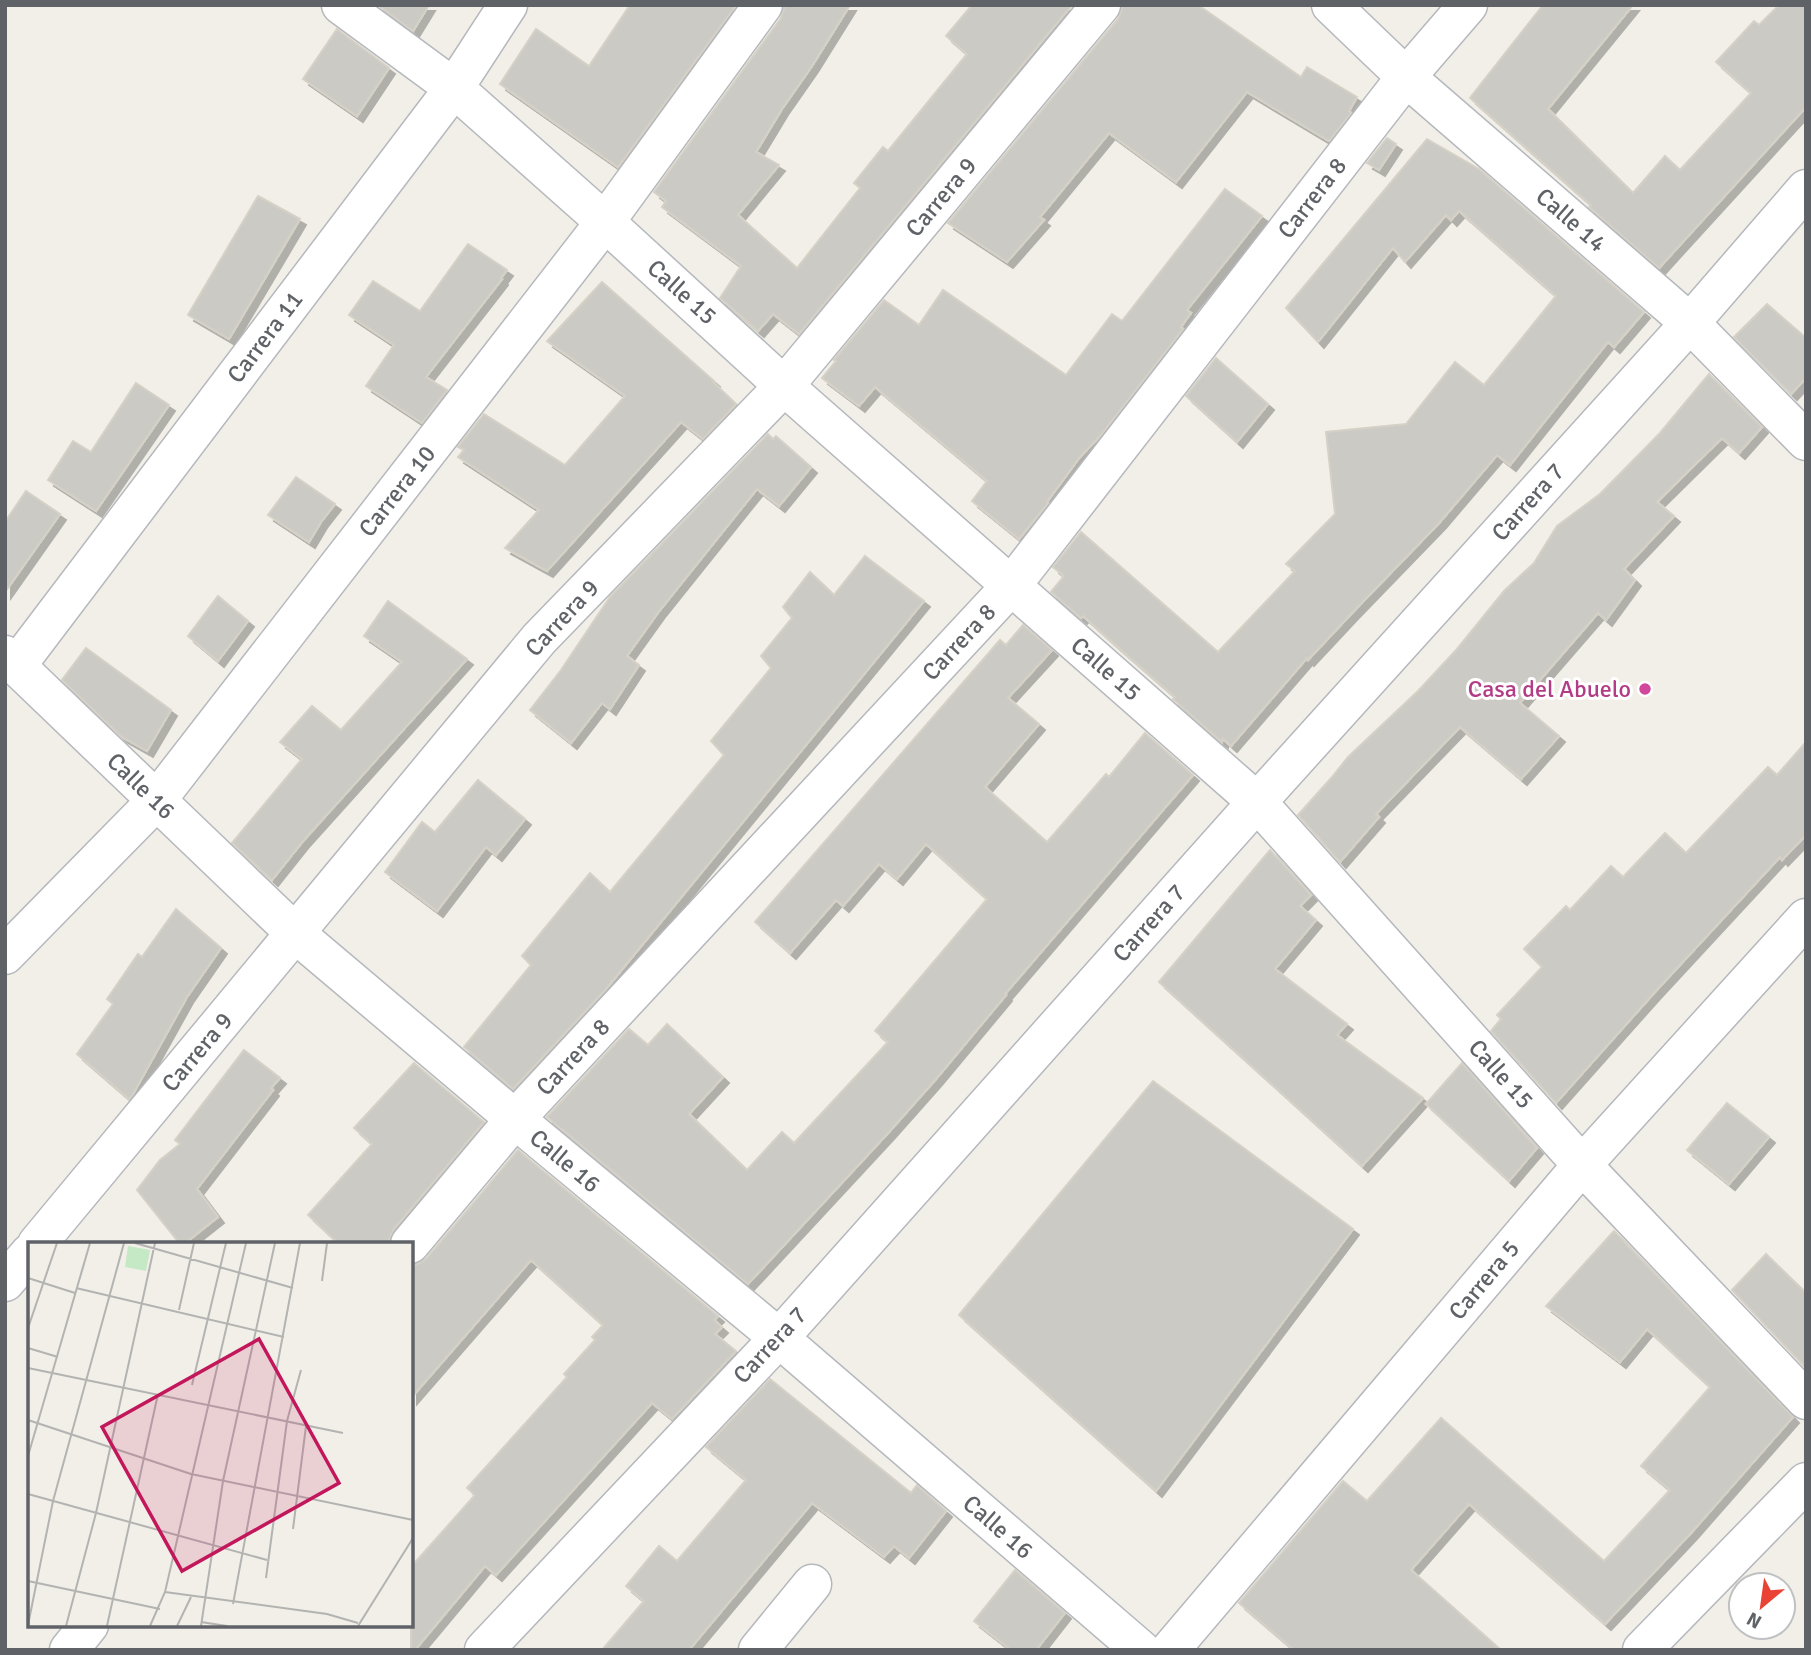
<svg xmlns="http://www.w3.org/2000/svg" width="1811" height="1655" font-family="Signika,sans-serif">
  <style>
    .building { fill: #cccac5; stroke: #d6d1c6; stroke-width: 2; filter: url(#shadow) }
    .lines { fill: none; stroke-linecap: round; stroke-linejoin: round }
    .minor-casing { stroke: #b5b8bc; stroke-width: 41 }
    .minor { stroke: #fff; stroke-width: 38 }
    .hotel-dot { fill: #d1479c; stroke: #fff; stroke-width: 2.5 }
    .labels { text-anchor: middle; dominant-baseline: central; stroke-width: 6; stroke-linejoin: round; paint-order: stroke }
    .street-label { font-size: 24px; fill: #5f6368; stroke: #fff }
    .hotel-label { font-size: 24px; fill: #b23c85; stroke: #fff; text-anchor: end }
    .inset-road { fill: none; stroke: #b3b3b1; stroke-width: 2 }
    .view { fill: #c2185b; fill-opacity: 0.15; stroke: #c2185b; stroke-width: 3.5 }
    .inset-edge { fill: none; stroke: #5f6368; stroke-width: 3.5 }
  </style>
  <defs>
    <filter id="shadow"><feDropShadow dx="6" dy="6" stdDeviation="0" flood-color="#0004"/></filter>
  </defs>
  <rect width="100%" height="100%" fill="#f1efe8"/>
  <g class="building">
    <polygon points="378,5 429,5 413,31"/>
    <polygon points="630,5 736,5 618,167 500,84 536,29 589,66"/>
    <polygon points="785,5 850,5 812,66 782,109 756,152 779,165 738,215 797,268 860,188 854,183 883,147 888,151 967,54 946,36 972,5 1072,5 799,334 773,314 758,331 720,298 741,266 662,207 666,201 654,192 781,18"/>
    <polygon points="1122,5 1198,5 1301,77 1307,67 1357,97 1349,111 1351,113 1329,141 1247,92 1176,182 1109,133 1040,217 1044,220 1007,262 948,223 1118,19 1122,9"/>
    <polygon points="1543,5 1633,5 1548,109 1633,193 1665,156 1680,170 1751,93 1716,62 1754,21 1759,25 1779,5 1806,5 1806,107 1659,268 1589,207 1591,205 1470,98"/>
    <polygon points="337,29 389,68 357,116 303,79"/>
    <polygon points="1387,138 1396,144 1379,170 1367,163"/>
    <polygon points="1427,139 1479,169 1644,312 1614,347 1608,342 1510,465 1497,455 1440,522 1351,614 1308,660 1307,658 1231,746 1223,739 1222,742 1173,699 1175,697 1112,642 1083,616 1081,618 1051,592 1064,576 1053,567 1081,532 1218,652 1295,571 1286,564 1335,514 1326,432 1406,424 1455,362 1484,385 1556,296 1459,211 1451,220 1446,215 1405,262 1393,248 1318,342 1286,308"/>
    <polygon points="1225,189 1262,216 1187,310 1191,313 1181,327 1183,329 1100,436 1080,457 1047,502 1048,503 1019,539 972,501 987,481 875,387 859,406 822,378 836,361 834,360 884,300 919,325 943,290 1066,375 1112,314 1122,321"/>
    <polygon points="258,196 300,219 229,339 188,315"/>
    <polygon points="468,244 507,270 501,278 502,279 426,377 447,390 422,423 366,386 394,345 349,315 373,281 420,311"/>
    <polygon points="602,282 714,381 713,382 736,404 703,439 681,422 547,571 505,548 539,510 458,457 464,450 458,447 484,414 565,465 625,396 547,341"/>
    <polygon points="1767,304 1806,338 1806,378 1791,394 1734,337"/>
    <polygon points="1216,358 1268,404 1237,442 1186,396"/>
    <polygon points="1709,374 1762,427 1739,453 1722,438 1657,502 1674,516 1624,569 1635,580 1606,620 1598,613 1520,703 1559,736 1521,779 1460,727 1376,814 1379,817 1340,862 1298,815 1332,777 1348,757 1418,691 1457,649 1504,591 1534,563 1557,526 1600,494 1660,433"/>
    <polygon points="136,383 169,405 96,511 48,480 73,441 91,452"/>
    <polygon points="768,434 773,439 776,436 811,467 779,506 757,489 660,610 627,656 639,665 610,709 602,703 571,743 530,710 561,670 610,597"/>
    <polygon points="296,477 335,504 321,522 309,542 268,515"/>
    <polygon points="26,491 60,514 5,592 5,522"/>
    <polygon points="865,556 924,601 606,989 513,1089 464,1047 531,965 522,956 590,873 610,892 724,755 711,741 771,668 761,656 792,618 783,607 810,572 834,595"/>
    <polygon points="218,596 248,621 218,661 188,636"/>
    <polygon points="388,601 467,659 304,840 272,880 232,843 302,759 280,742 312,706 341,730 402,662 364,636"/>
    <polygon points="1023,625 1052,650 1008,698 1039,724 985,787 1047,842 1106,774 1109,777 1145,733 1193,775 1005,994 1006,995 936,1079 889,1132 748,1284 547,1117 629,1029 648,1045 667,1024 723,1077 689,1114 747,1170 782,1132 794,1143 888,1042 875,1031 987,899 926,844 897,879 879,864 843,906 836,900 790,953 755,922 1000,640 1006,645"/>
    <polygon points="86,648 171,710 147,751 122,737 62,680"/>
    <polygon points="1806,742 1806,835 1782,860 1780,857 1654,993 1556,1103 1491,1031 1501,1019 1497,1015 1542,967 1524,949 1566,906 1570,910 1611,866 1623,877 1665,833 1686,853 1768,767 1777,775"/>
    <polygon points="478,780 525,819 496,855 486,847 437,911 385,872 422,822 435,832"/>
    <polygon points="1270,850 1311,895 1300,906 1316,920 1275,969 1347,1024 1337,1035 1423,1098 1362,1166 1159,982"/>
    <polygon points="176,909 221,948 187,997 133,1094 129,1099 77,1054 113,1004 107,999 138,954 142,957"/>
    <polygon points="244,1050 280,1078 271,1088 273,1090 197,1189 218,1217 184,1244 180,1244 137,1190 160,1160 180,1144 175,1140"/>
    <polygon points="414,1063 484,1122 393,1230 389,1240 389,1244 339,1244 308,1215 372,1144 354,1128"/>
    <polygon points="1462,1063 1537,1148 1509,1181 1426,1104"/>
    <polygon points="1153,1081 1353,1229 1156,1491 959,1315"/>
    <polygon points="1727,1103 1769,1137 1729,1184 1687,1150"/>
    <polygon points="518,1150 718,1316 714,1320 722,1327 715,1334 736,1351 672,1419 652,1403 496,1575 485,1566 415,1650 411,1650 411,1567 475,1495 467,1488 567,1377 564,1374 595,1340 592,1337 603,1325 531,1260 411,1398 411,1265 418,1264 427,1258"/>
    <polygon points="1614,1231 1793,1417 1691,1533 1605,1624 1469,1504 1411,1570 1501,1650 1294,1650 1239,1603 1343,1481 1367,1501 1441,1418 1604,1561 1670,1490 1641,1466 1710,1387 1647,1329 1620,1362 1546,1306"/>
    <polygon points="1766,1254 1806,1293 1806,1368 1732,1290"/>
    <polygon points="770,1379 911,1493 917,1485 946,1511 909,1558 894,1546 884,1557 812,1503 689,1650 602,1650 644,1601 626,1586 659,1546 677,1561 746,1480 706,1447"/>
    <polygon points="1015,1570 1065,1613 1036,1650 1011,1650 974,1621"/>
  </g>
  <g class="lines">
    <g class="minor-casing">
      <g id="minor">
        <polyline points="341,5 454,88 605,222 784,386 1257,802 1582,1165 1806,1400"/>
        <polyline points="1331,5 1406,77 1690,323 1806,441"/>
        <polyline points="5,655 296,934 515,1119 779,1338 1141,1650"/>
        <polyline points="17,665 454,88 508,5"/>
        <polyline points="5,955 156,801 605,222 763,5"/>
        <polyline points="37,1244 539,639 784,386 1101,5"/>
        <polyline points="410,1244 515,1119 1011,586 1406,77 1468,5"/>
        <polyline points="5,1282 30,1253"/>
        <polyline points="69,1650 89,1625"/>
        <polyline points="484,1650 779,1338 1257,802 1690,323 1806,189"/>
        <polyline points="758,1650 812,1584"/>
        <polyline points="1170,1650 1582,1165 1806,918"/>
        <polyline points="1642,1650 1806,1482"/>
      </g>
    </g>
    <use href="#minor" class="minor"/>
  </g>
  <circle class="hotel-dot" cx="1645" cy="689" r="7"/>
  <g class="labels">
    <g class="street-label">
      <text transform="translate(941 197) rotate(-50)">Carrera 9</text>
      <text transform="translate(1312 198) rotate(-52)">Carrera 8</text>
      <text transform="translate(1571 220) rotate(41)">Calle 14</text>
      <text transform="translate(682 292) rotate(42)">Calle 15</text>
      <text transform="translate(265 337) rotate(-53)">Carrera 11</text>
      <text transform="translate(397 491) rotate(-52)">Carrera 10</text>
      <text transform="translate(1528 502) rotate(-48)">Carrera 7</text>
      <text transform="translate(562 618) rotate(-47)">Carrera 9</text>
      <text transform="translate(959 642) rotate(-47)">Carrera 8</text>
      <text transform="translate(1106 669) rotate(41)">Calle 15</text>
      <text transform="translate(141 786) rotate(44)">Calle 16</text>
      <text transform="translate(1149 923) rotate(-48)">Carrera 7</text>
      <text transform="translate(197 1052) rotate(-50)">Carrera 9</text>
      <text transform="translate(573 1057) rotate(-47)">Carrera 8</text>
      <text transform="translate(1501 1074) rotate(48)">Calle 15</text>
      <text transform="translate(565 1161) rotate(40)">Calle 16</text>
      <text transform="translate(1484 1280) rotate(-50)">Carrera 5</text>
      <text transform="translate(770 1345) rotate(-47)">Carrera 7</text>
      <text transform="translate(998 1527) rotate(41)">Calle 16</text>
    </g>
    <g class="hotel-label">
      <text x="1631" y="689">Casa del Abuelo</text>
    </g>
  </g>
  <g transform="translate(28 1242)">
    <rect width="385" height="385" fill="#f1efe8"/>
    <path d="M100,4l22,4 -4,21 -21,-4z" fill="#c5e8c5"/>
    <path class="inset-road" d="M107,1l158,45M0,36l47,15M294,39l5,-38M48,46l208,49M151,68l15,-67M0,86l29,-85M0,106l30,9M0,126l315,65M164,143l34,-142M0,178l163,54 222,46M0,214l62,-213M0,252l239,66M265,287l13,-103M238,336l21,-157 14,-51M0,339l132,28M137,350l162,22 31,9M205,362l67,-361M173,380l26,4M0,383l25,-124 71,-258M38,384l30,-113 59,-270M79,384l51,-232M122,384l15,-34 81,-349M149,384l14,-29M173,384l22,-145 52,-238M330,384l55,-88"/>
    <path class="view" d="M231,97l80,144 -157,88 -80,-144z"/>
    <rect width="385" height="385" class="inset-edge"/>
  </g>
  <rect width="1811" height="1655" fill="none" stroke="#5f6368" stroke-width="14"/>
  <g transform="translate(1762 1606) rotate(209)"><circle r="33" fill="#ffffff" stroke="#bfc1c3" stroke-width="2"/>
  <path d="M0-5L12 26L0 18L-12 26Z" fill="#ea4335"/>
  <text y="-10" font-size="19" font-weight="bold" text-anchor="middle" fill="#5f6368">N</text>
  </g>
</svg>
